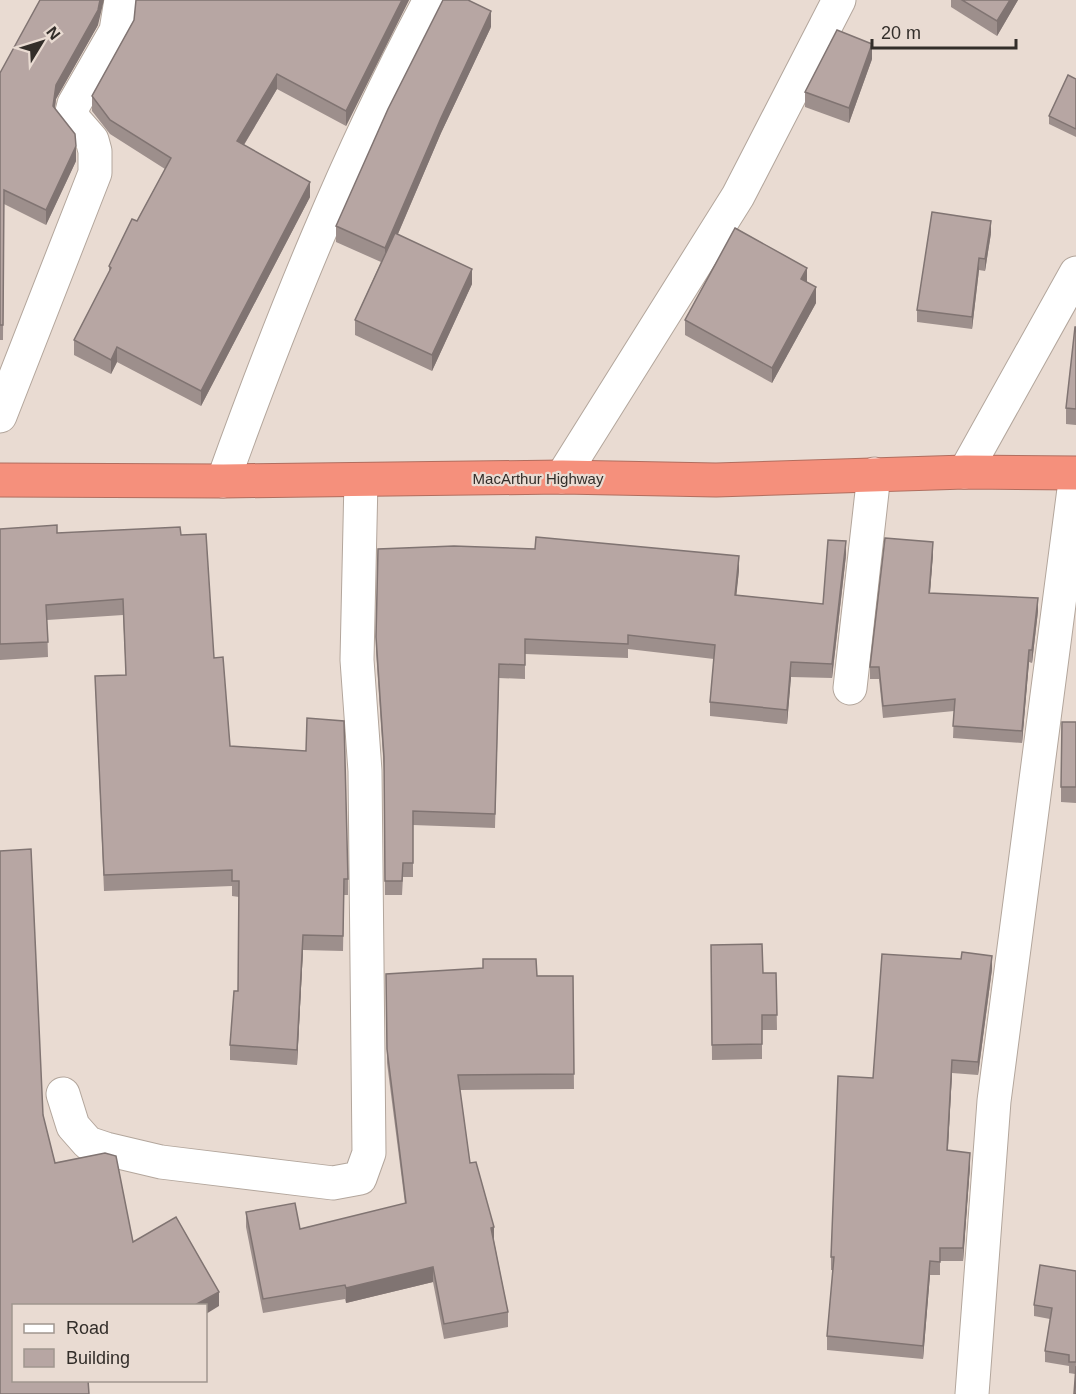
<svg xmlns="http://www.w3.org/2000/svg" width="1076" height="1394" font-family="Helvetica,sans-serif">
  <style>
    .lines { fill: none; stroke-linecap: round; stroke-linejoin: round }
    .minor-casing { stroke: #b3a69c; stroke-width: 35 }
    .highway-casing { stroke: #b16e5f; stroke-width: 35 }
    .minor { stroke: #fff; stroke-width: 33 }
    .highway { stroke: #f5907c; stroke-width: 33 }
    .wall { fill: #9d8f8c }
    .shaded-wall { fill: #807472 }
    .building { fill: #b7a6a3; stroke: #807472; stroke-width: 1.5 }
    .labels { text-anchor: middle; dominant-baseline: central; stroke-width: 4.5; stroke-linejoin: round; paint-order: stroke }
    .street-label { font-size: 15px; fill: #332e2a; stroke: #e9dbd2 }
  </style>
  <rect width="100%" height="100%" fill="#e9dbd2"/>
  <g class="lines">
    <g class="minor-casing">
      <g id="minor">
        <polyline points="0,416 95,173 95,151 92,140 71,116 74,104 116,31 121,0"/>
        <polyline points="965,472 1076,273"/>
        <polyline points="562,477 738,196 839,0"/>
        <path d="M223,481c59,-164 125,-328 207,-481"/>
        <polyline points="850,688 874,474"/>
        <polyline points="63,1094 73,1126 88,1143 106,1149 161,1162 333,1183 360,1178 369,1153 365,771 357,660 361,480"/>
        <polyline points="972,1394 994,1101 1076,474"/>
      </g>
    </g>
    <g class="highway-casing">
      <polyline id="highway" points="0,480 223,481 562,477 716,480 965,472 1076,473"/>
    </g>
    <use href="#minor" class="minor"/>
    <use href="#highway" class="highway"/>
  </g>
  <g class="wall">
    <polygon points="136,0 409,0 346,126 277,89 244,145 310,197 201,406 117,362 111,374 74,355 74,340 109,273 109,266 137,221 165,169 110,134 92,111 92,96 134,20"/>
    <polygon points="951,0 1018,0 997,36 951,7"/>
    <polygon points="98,25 56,99 55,108 76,161 46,225 4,204 3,340 0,340 0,73"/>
    <polygon points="491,27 441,133 398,234 472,284 432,371 355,335 355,320 381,262 336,242 336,226"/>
    <polygon points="872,59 849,123 805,107 805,92"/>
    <polygon points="1076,79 1076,137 1049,124 1049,116"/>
    <polygon points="991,233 985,271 979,270 972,329 917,322 917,310"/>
    <polygon points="807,282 816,303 772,383 685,335 685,320"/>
    <polygon points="1076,327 1076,425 1066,424 1066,408"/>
    <polygon points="0,529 57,533 181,535 214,658 230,746 348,879 348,895 344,895 343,951 303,950 297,1065 230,1060 230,1045 238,991 239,897 232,896 232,886 104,891 95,676 126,675 123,615 47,620 48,657 0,660"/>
    <polygon points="378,549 739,570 736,595 823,604 846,555 832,678 791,677 787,724 710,716 710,702 714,659 628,649 628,658 525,654 525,679 499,678 495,828 413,825 413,877 403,877 402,895 385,895 384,771 376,651"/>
    <polygon points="933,554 930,593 1038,611 1032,663 1029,662 1022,743 953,738 954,711 883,718 879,679 870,679 870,667"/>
    <polygon points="1076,722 1076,803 1061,802 1061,787"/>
    <polygon points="711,945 763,973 776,973 777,1030 762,1030 762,1059 712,1060"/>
    <polygon points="992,969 978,1075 952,1073 948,1150 970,1166 963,1261 940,1261 940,1275 930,1275 923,1359 827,1350 827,1336 833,1270 831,1270 831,1257 873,1078"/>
    <polygon points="386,974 573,976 574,1089 460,1090 470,1163 494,1241 508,1312 508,1327 444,1339 433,1282 346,1303 345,1299 263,1313 246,1227 246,1212 300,1229 405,1204 387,1063"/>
    <polygon points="1076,1271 1076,1394 1075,1374 1069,1373 1069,1366 1045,1362 1045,1351 1050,1319 1034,1316 1034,1305"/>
  </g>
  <g class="shaded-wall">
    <polygon points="100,0 104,0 98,25 56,99 53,121 53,106 56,85"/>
    <polygon points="402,0 409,0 346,126 346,111"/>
    <polygon points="1010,0 1018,0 997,36 997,21"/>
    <polygon points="491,11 491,27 441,133 385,264 385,248 441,118"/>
    <polygon points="872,44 872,59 849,123 849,108"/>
    <polygon points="277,74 277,89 237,156 237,141"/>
    <polygon points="76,146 76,161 46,225 46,210"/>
    <polygon points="310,182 310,197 201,406 201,391"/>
    <polygon points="991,221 991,233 985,271 985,259"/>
    <polygon points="979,258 979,270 972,329 972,317"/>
    <polygon points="807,268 807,283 801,279"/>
    <polygon points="472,269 472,284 432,371 432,355"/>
    <polygon points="816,287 816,303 772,383 772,368"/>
    <polygon points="117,347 117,362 111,374 111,360"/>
    <polygon points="846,541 846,555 832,678 832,664"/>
    <polygon points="933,542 933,554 929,605 929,593"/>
    <polygon points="739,556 739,570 735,609 735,595"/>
    <polygon points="1038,598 1038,611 1032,663 1032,650"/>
    <polygon points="1029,650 1029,662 1022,743 1022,731"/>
    <polygon points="791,662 791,677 787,724 787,710"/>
    <polygon points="303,935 303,950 297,1065 297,1050"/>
    <polygon points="992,956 992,969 978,1075 978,1062"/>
    <polygon points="952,1060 952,1073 947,1163 947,1150"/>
    <polygon points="970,1153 970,1166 963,1261 963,1248"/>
    <polygon points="494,1227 494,1242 491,1228"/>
    <polygon points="930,1261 930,1275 923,1359 923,1346"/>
    <polygon points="433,1267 433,1282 346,1303 346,1288"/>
    <polygon points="219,1292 219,1306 206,1314 206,1305 195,1305"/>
  </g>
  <g class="building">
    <polygon points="40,0 100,0 98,10 56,85 53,106 75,134 76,146 46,210 4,190 3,325 0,325 0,73"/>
    <polygon points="136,0 402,0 346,111 277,74 237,141 310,182 201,391 117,347 111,360 74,340 111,268 109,266 132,219 137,221 171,158 110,120 92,96 134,20"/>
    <polygon points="443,0 468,0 491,11 441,118 385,248 336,226 388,109"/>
    <polygon points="962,0 1010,0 997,21"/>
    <polygon points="837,30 872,44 849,108 805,92"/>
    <polygon points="1068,75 1076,79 1076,129 1049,116"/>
    <polygon points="932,212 991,221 985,259 979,258 972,317 917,310"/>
    <polygon points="735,228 807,268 801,279 816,287 772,368 685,320"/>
    <polygon points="395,233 472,269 432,355 355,320"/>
    <polygon points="1075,327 1076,327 1076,409 1066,408"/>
    <polygon points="57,525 57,533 180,527 181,535 206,534 214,658 223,657 230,746 306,751 307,718 344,721 348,879 344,879 343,936 303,935 297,1050 230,1045 234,991 238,991 239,881 232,881 232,870 104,875 95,676 126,675 123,599 46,605 48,642 0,644 0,529"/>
    <polygon points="536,537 739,556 735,595 823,604 828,540 846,541 832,664 791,662 787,710 710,702 715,645 628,635 628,644 525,639 525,665 499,664 495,814 413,811 413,863 403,863 402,881 385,881 384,757 376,637 378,549 454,546 535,549"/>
    <polygon points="885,538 933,542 929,593 1038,598 1032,650 1029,650 1022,731 953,726 955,699 883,706 879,667 870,667"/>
    <polygon points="1062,722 1076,722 1076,787 1061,787"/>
    <polygon points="31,849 43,1115 55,1163 105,1153 116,1156 133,1242 176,1217 219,1292 195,1305 14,1305 14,1380 88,1380 89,1394 0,1394 0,851"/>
    <polygon points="762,944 763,973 776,973 777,1015 762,1015 762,1044 712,1045 711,945"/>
    <polygon points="962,952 992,956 978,1062 952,1060 947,1150 970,1153 963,1248 940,1248 940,1262 930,1261 923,1346 827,1336 834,1257 831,1257 838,1076 873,1078 882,954 961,959"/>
    <polygon points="483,959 536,959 537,976 573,976 574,1074 458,1075 470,1163 476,1162 494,1227 491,1228 508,1312 444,1324 433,1267 346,1288 345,1285 263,1299 246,1212 295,1203 300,1229 406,1203 387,1049 386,974 483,968"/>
    <polygon points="1040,1265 1076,1271 1076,1362 1069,1362 1069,1355 1045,1351 1052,1308 1034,1305"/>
    <polygon points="1076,1366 1076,1394 1074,1394"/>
  </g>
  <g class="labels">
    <g class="street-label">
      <text x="538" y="478">MacArthur Highway</text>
    </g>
  </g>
  <rect x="12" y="1304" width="195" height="78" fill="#e9dbd2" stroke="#a0968f" stroke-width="1.5"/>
  <rect x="24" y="1324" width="30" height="9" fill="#ffffff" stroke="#a0968f" stroke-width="1.5"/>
  <text x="66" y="1334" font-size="18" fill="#332e2a">Road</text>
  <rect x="24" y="1349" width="30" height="18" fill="#b7a6a3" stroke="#a0968f" stroke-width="1.5"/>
  <text x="66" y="1364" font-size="18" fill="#332e2a">Building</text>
  <g transform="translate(42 42) rotate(52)" stroke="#e9dbd2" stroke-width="4.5" paint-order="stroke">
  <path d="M0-4.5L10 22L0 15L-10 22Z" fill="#332e2a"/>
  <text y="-9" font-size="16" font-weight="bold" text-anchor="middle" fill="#332e2a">N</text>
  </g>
  <path d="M872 39v9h144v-9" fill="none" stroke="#332e2a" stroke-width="3"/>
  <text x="881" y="39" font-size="18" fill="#332e2a" stroke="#e9dbd2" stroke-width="4.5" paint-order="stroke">20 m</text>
</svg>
